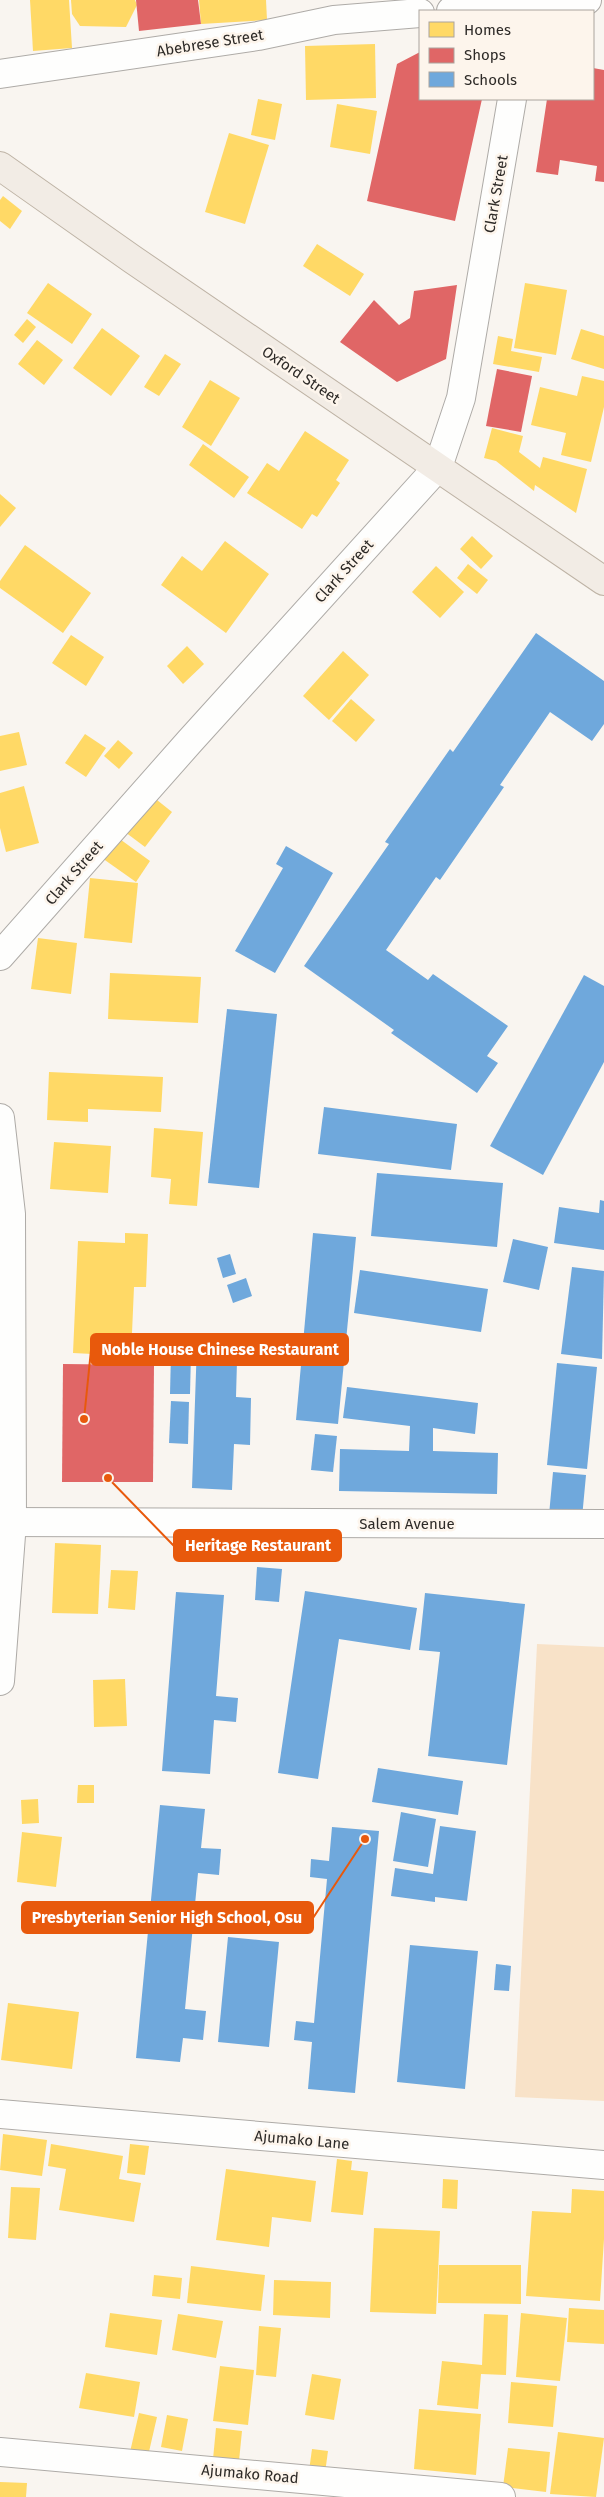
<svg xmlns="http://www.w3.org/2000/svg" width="604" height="2497" font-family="'Fira Sans',sans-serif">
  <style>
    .green { fill: #f8e2c8 }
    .homes { fill: #ffd966 }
    .shops { fill: #e06666 }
    .schools { fill: #6fa8dc }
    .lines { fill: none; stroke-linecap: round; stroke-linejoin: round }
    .minor-casing { stroke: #aeaba7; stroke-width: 30 }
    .major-casing { stroke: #beb3a5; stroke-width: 30 }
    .minor { stroke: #fefefd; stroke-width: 28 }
    .major { stroke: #f2ece5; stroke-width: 28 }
    .labels { text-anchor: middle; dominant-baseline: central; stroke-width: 5; stroke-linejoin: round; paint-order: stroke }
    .street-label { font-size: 15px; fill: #2d2a27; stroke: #fdf5ec }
    .leader { fill: none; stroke: #e8590c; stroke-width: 2 }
    .callout-dot { fill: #e8590c; stroke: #fdf5ec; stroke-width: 2 }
    .callout { fill: #e8590c; stroke: #e8590c; stroke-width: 2 }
    .callout-label { font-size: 16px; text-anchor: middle; font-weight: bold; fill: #fff }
  </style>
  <rect width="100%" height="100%" fill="#f9f5f0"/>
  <polygon class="green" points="537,1644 604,1647 604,2101 515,2097"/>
  <g class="homes">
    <polygon points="30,0 69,0 72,48 33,51"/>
    <polygon points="71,0 135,0 137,5 126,27 80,26 72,14"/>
    <polygon points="199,0 266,0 267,20 201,24"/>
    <polygon points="375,44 376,98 306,100 305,46"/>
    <polygon points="258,99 282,104 275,140 251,135"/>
    <polygon points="337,104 377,111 370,154 330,147"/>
    <polygon points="229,133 269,145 245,224 205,212"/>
    <polygon points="3,196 22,211 10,229 0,221 0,200"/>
    <polygon points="317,244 364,274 350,296 303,266"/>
    <polygon points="48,283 92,314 72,344 27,313"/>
    <polygon points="525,283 567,290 556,355 514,348"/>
    <polygon points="27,319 36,327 23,343 14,335"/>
    <polygon points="102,328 140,356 111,396 73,368"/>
    <polygon points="581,329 604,336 604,369 571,359"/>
    <polygon points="498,336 513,339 511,351 542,357 539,372 493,364"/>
    <polygon points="37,340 63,360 44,385 18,364"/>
    <polygon points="165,354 181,364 159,396 144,387"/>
    <polygon points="582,376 604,381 604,407 591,462 561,455 566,433 531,425 540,387 577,396"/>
    <polygon points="210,380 240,398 211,446 182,427"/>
    <polygon points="492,428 523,436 519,452 540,468 543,457 587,469 576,513 535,485 534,491 496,461 484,458"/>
    <polygon points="305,431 349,460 336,480 340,483 317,517 312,514 302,529 247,493 267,463 279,471"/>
    <polygon points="203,444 249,477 234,498 189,465"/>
    <polygon points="0,494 16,508 0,527"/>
    <polygon points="472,536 493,556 481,569 460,549"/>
    <polygon points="225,541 269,574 226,633 161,585 182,556 202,571"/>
    <polygon points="25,545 91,593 63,633 0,588 0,581"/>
    <polygon points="468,564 488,580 477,594 457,578"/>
    <polygon points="436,566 464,592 440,618 412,592"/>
    <polygon points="71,635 104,657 86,686 52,663"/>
    <polygon points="187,646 204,664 183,684 167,666"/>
    <polygon points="343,651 369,675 329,720 303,696"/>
    <polygon points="351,699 375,720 356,742 332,721"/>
    <polygon points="19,732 27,765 0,771 0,736"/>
    <polygon points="85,734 106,748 86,777 65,763"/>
    <polygon points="118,740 133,753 119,769 104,756"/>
    <polygon points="24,786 39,843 6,852 0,828 0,793"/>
    <polygon points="152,796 172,812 145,847 125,832"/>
    <polygon points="117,837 150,861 136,882 102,858"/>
    <polygon points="90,878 138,883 132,943 84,938"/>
    <polygon points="38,938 77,943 71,994 31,989"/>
    <polygon points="110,973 201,977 198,1023 108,1019"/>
    <polygon points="49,1072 163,1077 161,1112 88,1109 88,1122 47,1120"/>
    <polygon points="154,1128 203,1132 197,1206 169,1204 171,1179 151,1177"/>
    <polygon points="54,1142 111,1146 108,1193 50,1189"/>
    <polygon points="125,1233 148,1234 146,1287 134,1287 131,1356 73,1353 78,1241 125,1243"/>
    <polygon points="55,1543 101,1545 98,1614 52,1613"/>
    <polygon points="111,1570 138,1571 135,1610 108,1608"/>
    <polygon points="125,1679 127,1726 94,1727 93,1680"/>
    <polygon points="78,1785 94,1785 94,1803 77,1803"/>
    <polygon points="38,1799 39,1823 22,1824 21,1800"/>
    <polygon points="22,1832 62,1837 56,1887 17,1882"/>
    <polygon points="8,2003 79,2012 72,2069 1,2060"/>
    <polygon points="3,2134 47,2140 42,2176 0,2170"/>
    <polygon points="51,2144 123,2156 119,2179 141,2183 134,2222 59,2210 66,2169 48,2166"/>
    <polygon points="130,2144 149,2146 145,2175 127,2173"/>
    <polygon points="337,2159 352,2161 351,2170 368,2172 363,2215 331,2212"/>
    <polygon points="226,2169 316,2181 311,2222 272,2217 269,2247 216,2240"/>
    <polygon points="443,2179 458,2180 457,2209 442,2208"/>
    <polygon points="11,2187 40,2188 36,2240 8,2238"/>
    <polygon points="572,2189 604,2191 604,2239 600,2301 526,2296 532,2211 571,2213"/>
    <polygon points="374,2228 440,2231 436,2314 370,2312"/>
    <polygon points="439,2265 521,2265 521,2304 438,2303"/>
    <polygon points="191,2266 265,2275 261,2311 187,2303"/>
    <polygon points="154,2275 182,2278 180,2299 152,2296"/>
    <polygon points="274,2280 331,2282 330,2318 273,2315"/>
    <polygon points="569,2308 604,2310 604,2344 567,2342"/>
    <polygon points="110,2313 162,2320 157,2355 105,2347"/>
    <polygon points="521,2313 567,2318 560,2381 516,2377"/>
    <polygon points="178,2314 223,2321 216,2358 172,2350"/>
    <polygon points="484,2314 508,2315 506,2375 481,2374 478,2409 437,2405 442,2361 482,2365"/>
    <polygon points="259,2326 281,2328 276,2377 256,2375"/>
    <polygon points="220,2366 254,2370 248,2425 213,2421"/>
    <polygon points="86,2373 140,2382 134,2417 79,2408"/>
    <polygon points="312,2374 341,2379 334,2420 305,2415"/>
    <polygon points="511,2382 557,2386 553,2427 508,2423"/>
    <polygon points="419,2409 481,2414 476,2475 414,2469"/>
    <polygon points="139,2413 157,2417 148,2456 130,2452"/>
    <polygon points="167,2415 188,2419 182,2451 161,2447"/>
    <polygon points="216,2428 242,2431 239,2461 213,2459"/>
    <polygon points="558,2432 604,2438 596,2497 550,2494"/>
    <polygon points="508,2448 550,2452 546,2492 503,2487"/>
    <polygon points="312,2449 328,2451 325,2473 309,2471"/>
    <polygon points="0,2482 27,2483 26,2497 0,2497"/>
  </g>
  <g class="shops">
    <polygon points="136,0 198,0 201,24 139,31"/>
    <polygon points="420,52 420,99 482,99 455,221 367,201 397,64"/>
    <polygon points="593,68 604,70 604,182 595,181 597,166 560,160 558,175 536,172 547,99 593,99"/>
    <polygon points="457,285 446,359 397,382 340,342 374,300 399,325 410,318 414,291"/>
    <polygon points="497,369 532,376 521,432 486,426"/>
    <polygon points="63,1364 154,1365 153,1482 62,1482"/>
  </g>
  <g class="schools">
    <polygon points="536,633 604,681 604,724 592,741 550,712 500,785 504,787 440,880 436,877 386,950 428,980 433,974 508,1026 487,1056 498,1063 477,1093 391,1033 394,1030 304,966 389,844 385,842 450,749 453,752"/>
    <polygon points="286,846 333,873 275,973 235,951 283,868 276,864"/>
    <polygon points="584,975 604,986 604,1062 543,1175 490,1146"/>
    <polygon points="227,1009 277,1014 259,1188 208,1183"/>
    <polygon points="324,1107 457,1124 451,1170 318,1154"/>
    <polygon points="377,1173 503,1183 497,1247 371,1236"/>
    <polygon points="600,1200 604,1201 604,1250 554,1243 559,1207 599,1213"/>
    <polygon points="313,1233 356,1237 338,1424 296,1420"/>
    <polygon points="513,1239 548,1247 539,1290 503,1282"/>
    <polygon points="230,1254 236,1274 223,1278 217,1258"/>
    <polygon points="572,1267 604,1271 602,1359 561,1354"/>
    <polygon points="360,1270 488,1289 481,1332 354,1313"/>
    <polygon points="246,1278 252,1296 233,1303 227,1285"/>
    <polygon points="197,1343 253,1345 252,1362 237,1361 236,1397 251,1398 250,1445 234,1444 232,1490 192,1488"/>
    <polygon points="171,1353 191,1353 190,1394 170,1394"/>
    <polygon points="557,1363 597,1367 587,1469 547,1465"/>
    <polygon points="347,1387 478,1403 475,1434 433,1428 433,1451 498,1453 497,1494 339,1491 340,1449 409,1451 410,1426 343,1418"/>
    <polygon points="171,1401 189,1402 188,1444 169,1443"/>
    <polygon points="315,1434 337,1436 333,1472 311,1470"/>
    <polygon points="553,1472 586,1475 582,1518 549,1515"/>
    <polygon points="257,1567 282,1569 279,1602 255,1600"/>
    <polygon points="305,1591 417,1608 410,1650 339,1639 318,1779 278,1773"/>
    <polygon points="176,1592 224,1595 216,1696 238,1698 236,1722 214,1720 210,1774 162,1771"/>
    <polygon points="425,1593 525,1604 507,1765 428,1756 440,1652 419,1650"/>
    <polygon points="378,1768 463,1781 458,1815 372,1802"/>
    <polygon points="160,1805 205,1809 201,1848 221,1849 219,1875 198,1873 185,2009 206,2011 203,2040 183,2038 180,2062 136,2058"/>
    <polygon points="401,1812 436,1819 428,1867 393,1861"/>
    <polygon points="440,1826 476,1831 467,1901 435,1897 435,1902 391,1896 395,1868 433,1874"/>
    <polygon points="332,1827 379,1831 355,2093 308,2089 312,2042 294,2040 296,2021 314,2023 327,1879 310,1877 311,1859 329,1861"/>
    <polygon points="228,1937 279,1942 269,2047 218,2042"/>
    <polygon points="410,1945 478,1951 465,2089 397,2082"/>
    <polygon points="496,1964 511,1966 509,1991 494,1990"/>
  </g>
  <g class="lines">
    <g class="minor-casing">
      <g id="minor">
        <polyline points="451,11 587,0"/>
        <polyline points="0,74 258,36 334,20 420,13"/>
        <polyline points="0,956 190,741 438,467 461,398 512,99"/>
        <polyline points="0,1118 11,1214 12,1522 0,1681"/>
        <polyline points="0,1522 604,1524"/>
        <polyline points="0,2114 604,2165"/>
        <polyline points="0,2452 501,2497"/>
      </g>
    </g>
    <g class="major-casing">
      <polyline id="major" points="0,166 132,259 604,581"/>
    </g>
    <use href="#minor" class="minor"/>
    <use href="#major" class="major"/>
  </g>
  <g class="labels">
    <g class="street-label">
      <text transform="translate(210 43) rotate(-9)">Abebrese Street</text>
      <text transform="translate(496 194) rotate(-80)">Clark Street</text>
      <text transform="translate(301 375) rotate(34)">Oxford Street</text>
      <text transform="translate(344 571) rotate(-48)">Clark Street</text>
      <text transform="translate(74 873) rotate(-49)">Clark Street</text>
      <text x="407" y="1524">Salem Avenue</text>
      <text transform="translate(302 2140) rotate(5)">Ajumako Lane</text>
      <text transform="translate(250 2474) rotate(5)">Ajumako Road</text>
    </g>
  </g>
  <path class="leader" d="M84 1419L91 1350M108 1478L174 1546M365 1839L313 1918"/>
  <g class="callout-dot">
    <circle cx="84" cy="1419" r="5"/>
    <circle cx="108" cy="1478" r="5"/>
    <circle cx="365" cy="1839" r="5"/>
  </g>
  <g class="callout">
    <rect x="91" y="1334" width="257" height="31" rx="5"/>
    <rect x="174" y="1530" width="167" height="31" rx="5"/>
    <rect x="22" y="1902" width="291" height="31" rx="5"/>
  </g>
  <g class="callout-label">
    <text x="220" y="1355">Noble House Chinese Restaurant</text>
    <text x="258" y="1551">Heritage Restaurant</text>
    <text x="167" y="1923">Presbyterian Senior High School, Osu</text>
  </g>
  <rect x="419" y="10" width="175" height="90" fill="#fdf5ec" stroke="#aaa49d"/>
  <rect x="429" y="22" width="25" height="15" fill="#ffd966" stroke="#aaa49d"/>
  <text x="464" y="35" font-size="15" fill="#2d2a27">Homes</text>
  <rect x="429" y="48" width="25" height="15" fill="#e06666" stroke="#aaa49d"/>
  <text x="464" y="60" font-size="15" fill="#2d2a27">Shops</text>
  <rect x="429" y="72" width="25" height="15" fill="#6fa8dc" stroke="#aaa49d"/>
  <text x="464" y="85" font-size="15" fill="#2d2a27">Schools</text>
</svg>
